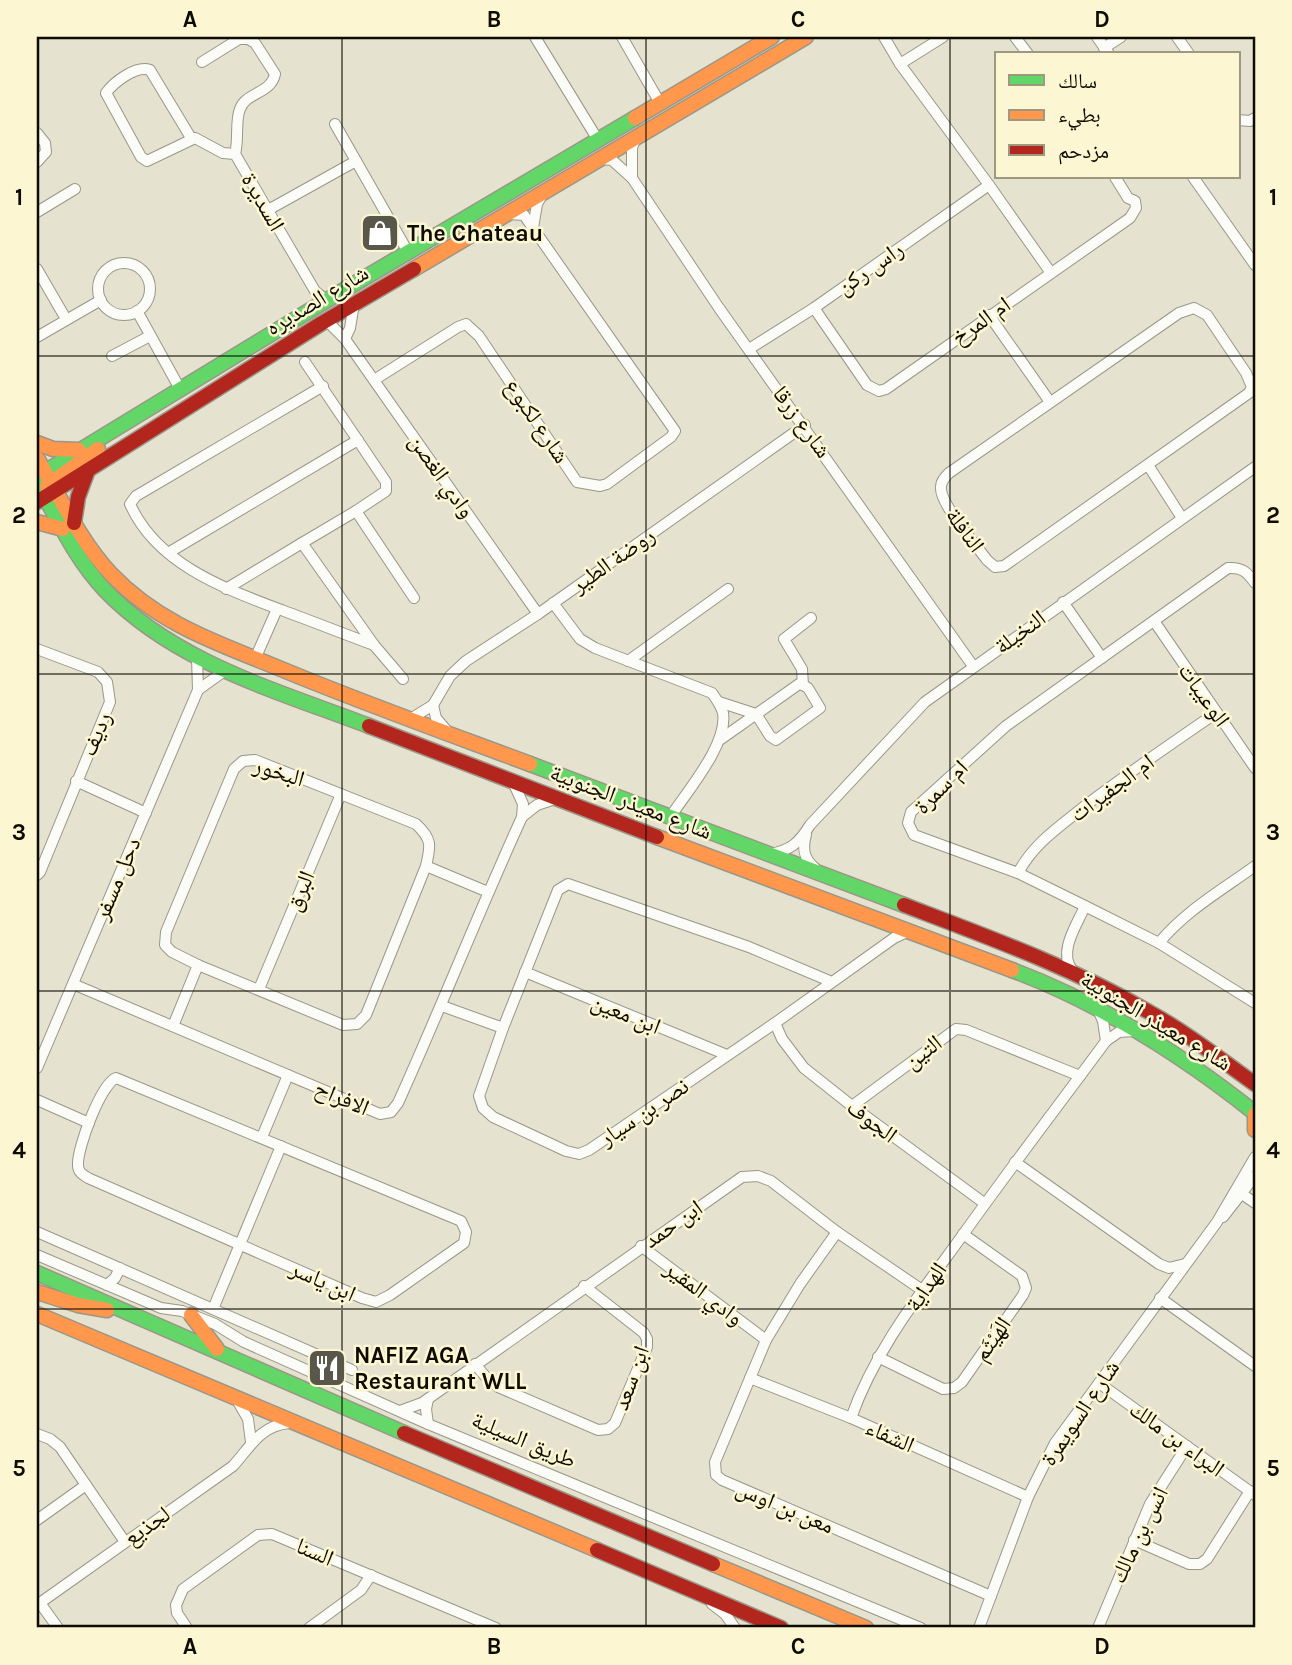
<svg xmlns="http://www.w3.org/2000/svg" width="1292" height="1665" font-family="Karla,'Noto Naskh Arabic',sans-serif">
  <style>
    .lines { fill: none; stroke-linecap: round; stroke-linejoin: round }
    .street-casing { stroke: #9a9788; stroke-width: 12 }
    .fast-casing { stroke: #9a9788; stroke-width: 17 }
    .slow-casing { stroke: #9a9788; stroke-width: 17 }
    .jam-casing { stroke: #9a9788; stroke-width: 17 }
    .street { stroke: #fbfbf8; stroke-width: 10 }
    .fast { stroke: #63d668; stroke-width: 14 }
    .slow { stroke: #ff974d; stroke-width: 14 }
    .jam { stroke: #b3261e; stroke-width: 14 }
    .grid { fill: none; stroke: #0e0c02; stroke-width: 2; stroke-opacity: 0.55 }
    .labels { text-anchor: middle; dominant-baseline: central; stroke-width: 5; stroke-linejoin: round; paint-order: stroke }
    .street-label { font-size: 23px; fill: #0e0c02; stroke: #fcf6d2 }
    .poi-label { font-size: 23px; font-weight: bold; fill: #0e0c02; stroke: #fcf6d2; text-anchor: start }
    .neatline { fill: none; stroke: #0e0c02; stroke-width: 2.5 }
    .grid-label { font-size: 23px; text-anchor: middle; font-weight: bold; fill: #0e0c02 }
  </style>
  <rect width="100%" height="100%" fill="#e5e2cf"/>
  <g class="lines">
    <g class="street-casing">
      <g id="street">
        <polyline points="535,37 598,140"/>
        <polyline points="622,37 660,103"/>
        <polyline points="884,37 900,64 989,185 1051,273"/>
        <polyline points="1015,37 1028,54"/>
        <polyline points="1097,37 1109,54"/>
        <polyline points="1177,37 1189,54"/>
        <polyline points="1104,48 1121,37"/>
        <path d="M202,62l37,-23h9l7,4 20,31c-4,20 -29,18 -35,35 -5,11 -1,31 -5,45"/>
        <polyline points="900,64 943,37"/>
        <polyline points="1238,120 1250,121 1255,118"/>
        <polyline points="335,124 408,252"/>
        <polyline points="37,133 45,143 46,152 37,162"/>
        <path d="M191,138l-41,-68c-14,-5 -36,12 -44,23l35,64 6,4 48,-23 28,15 12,1 80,137 11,9"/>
        <polyline points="601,159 612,160 632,178 719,308 973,666"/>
        <polyline points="1193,177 1255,265"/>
        <polyline points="632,178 632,148 636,137"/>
        <polyline points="268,210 356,161"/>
        <polyline points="37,212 75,189"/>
        <polyline points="533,228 537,204 542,195"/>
        <circle cx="124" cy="289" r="26"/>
        <polyline points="37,269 66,319"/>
        <polyline points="814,308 867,385 879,391 886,389 1130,218 1136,208 1135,201 1128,198 1115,177"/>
        <path d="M1194,308l13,7 39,58 6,14 -3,6 -245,173 -9,1 -8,-7c-11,-15 -48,-57 -46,-73 0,-6 4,-10 8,-14l230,-160z"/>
        <polyline points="137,311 180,389"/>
        <polyline points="989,315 1050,402"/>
        <polyline points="322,323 329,323 345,339 538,614"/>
        <polyline points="37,337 101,300"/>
        <polyline points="345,339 350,328 354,304"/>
        <polyline points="749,349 814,308 989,185"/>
        <polyline points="112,356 150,336"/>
        <polyline points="305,362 386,482 386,491 356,511"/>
        <polyline points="374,380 458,327 466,324 479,336 577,482 600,486 607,484 671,437 675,431 533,228 524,215 509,214"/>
        <path d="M323,386l-187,110 -6,8c27,61 96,85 154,107 30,11 60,23 90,34"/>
        <polyline points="1148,465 1182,518"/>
        <polyline points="168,553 358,440"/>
        <path d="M1255,583c-8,-11 -13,-16 -27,-15l-222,158 -95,86 -3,11 6,12 104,38 67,33 74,37 96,60"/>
        <polyline points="226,589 302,543"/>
        <polyline points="1063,602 1102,658"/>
        <path d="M553,603l27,36 15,9 117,45c4,6 9,12 11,20 5,31 -35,77 -52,103"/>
        <polyline points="1154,621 1255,768"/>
        <polyline points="37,649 98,672 107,682 110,702 40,872 37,875"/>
        <polyline points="255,659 277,609"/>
        <polyline points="628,661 728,589"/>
        <polyline points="403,679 374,645 302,543 356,511 414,598"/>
        <polyline points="198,690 223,672"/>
        <polyline points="719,702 756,714 770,736 776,740 820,708 808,688 803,685 802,669 784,639 811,618"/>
        <polyline points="433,705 436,718 447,731"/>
        <polyline points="412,718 433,705 450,676 466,661 538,614 805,425"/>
        <polyline points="721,739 799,684 803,685"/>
        <path d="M255,760l161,64c16,15 15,21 10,42l-60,149 -9,9 -14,1 -145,-60 -26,-13 -7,-7 1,-13 68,-163 9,-8z"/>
        <polyline points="76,781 146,813"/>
        <polyline points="523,816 537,805 555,799"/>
        <path d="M806,835c-4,14 -2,24 9,33"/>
        <path d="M770,854c21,-4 29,-11 40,-29l115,-123 330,-235"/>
        <polyline points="426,866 488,892"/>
        <path d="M1018,873c16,-30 41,-46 67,-67 43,-33 87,-63 131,-93"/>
        <path d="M1159,943c26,-32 63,-53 96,-77"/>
        <path d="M1072,970c-14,-19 5,-45 13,-64"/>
        <polyline points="525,972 727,1055"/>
        <polyline points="832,982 749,947 568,884 558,890 503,1028 479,1096 483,1108 493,1117 566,1151 579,1154 589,1150 775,1023 894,938 909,931"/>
        <path d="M73,984l307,130 11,-2 7,-9c43,-95 81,-192 124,-286l1,-13 -10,-22"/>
        <polyline points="259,989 341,794"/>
        <polyline points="442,1006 503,1028"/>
        <polyline points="1099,1012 1103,1021 1106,1041"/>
        <polyline points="775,1023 782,1039 804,1068 852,1106 984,1203"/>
        <polyline points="173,1026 198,965"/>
        <polyline points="37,1068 198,690 197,657"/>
        <path d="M116,1078l345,143 5,11 -2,11 -74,52 -14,7 -14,-4 -274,-120c-6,-4 -10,-6 -10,-13 -1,-17 23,-81 38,-87z"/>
        <polyline points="37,1100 89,1123"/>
        <polyline points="852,1106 956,1029 966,1030 1080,1076"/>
        <polyline points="262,1137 288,1075"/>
        <polyline points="1015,1162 1159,1264 1169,1268 1185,1264"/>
        <polyline points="1242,1194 1255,1203"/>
        <polyline points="1223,1217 1255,1176"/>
        <polyline points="37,1232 352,1370"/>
        <polyline points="837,1232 800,1284 766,1340 715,1462 716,1475 722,1480 991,1596"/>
        <polyline points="641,1246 766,1340"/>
        <polyline points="37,1255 161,1308 182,1311 215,1324 244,1342 428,1424 921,1628"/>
        <polyline points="107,1285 115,1278 120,1268"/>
        <polyline points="1160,1298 1255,1366"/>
        <polyline points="213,1309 281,1146"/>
        <polyline points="878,1357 943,1389 954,1388 962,1382 1023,1295 1026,1288 1022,1276 963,1234"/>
        <polyline points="475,1364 485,1376 498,1387 598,1430 608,1429 615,1423 647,1347 647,1339 644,1333 584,1286"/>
        <polyline points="750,1378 851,1418 1028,1497"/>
        <polyline points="1099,1383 1255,1495"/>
        <polyline points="237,1400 248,1419 251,1442"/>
        <polyline points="400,1411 422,1403 742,1177 758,1176 771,1181 837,1232 922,1290"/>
        <path d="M851,1418c24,-68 69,-124 111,-182 47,-66 96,-130 144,-195l13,-9 16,-1"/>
        <polyline points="428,1424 426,1409 428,1399"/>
        <polyline points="37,1434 50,1439 60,1447 125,1542"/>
        <polyline points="37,1520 86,1485"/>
        <polyline points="1134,1540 1189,1564 1200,1564 1207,1559 1250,1491"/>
        <polyline points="40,1603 58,1628"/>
        <polyline points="712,1604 725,1614 735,1628"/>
        <path d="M37,1605l196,-139c18,-20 27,-40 56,-43"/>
        <polyline points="187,1628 177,1613 176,1605 183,1589 258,1535 272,1534 496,1628"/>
        <polyline points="309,1628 361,1590 371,1575"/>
        <polyline points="979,1628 1028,1497 1055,1443 1217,1222 1255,1157"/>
        <polyline points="1098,1628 1150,1504 1187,1446"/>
      </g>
    </g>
    <g class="fast-casing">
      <g id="fast">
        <polyline points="38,476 317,306 635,118"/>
        <path d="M37,482c20,36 39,78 68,108 70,73 173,101 264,136"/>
        <polyline points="530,764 904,905"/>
        <path d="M1012,970c88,33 170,85 243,143"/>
        <polyline points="37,1273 404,1433"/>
      </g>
    </g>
    <g class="slow-casing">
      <g id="slow">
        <polyline points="635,118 772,37"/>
        <polyline points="414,269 806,37"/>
        <polyline points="37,443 53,449 79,450"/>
        <path d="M37,458c23,39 43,83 74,116 49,51 107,69 170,95 82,34 166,64 249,95"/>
        <polyline points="47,486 98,449"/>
        <polyline points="37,522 63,529"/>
        <polyline points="657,837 1012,970"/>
        <polyline points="1255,1114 1255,1130"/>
        <polyline points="37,1292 78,1305 107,1310"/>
        <polyline points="37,1314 597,1550"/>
        <polyline points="191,1315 217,1349"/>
        <polyline points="713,1564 866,1628"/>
      </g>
    </g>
    <g class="jam-casing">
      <g id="jam">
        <polyline points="37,502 322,323 414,269"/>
        <polyline points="74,523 78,497 88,470"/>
        <polyline points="369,726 657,837"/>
        <path d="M904,905c84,32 167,62 245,107 38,21 71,47 106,72"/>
        <polyline points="404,1433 713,1564"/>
        <polyline points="597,1550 781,1628"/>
      </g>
    </g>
    <use href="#street" class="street"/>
    <use href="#fast" class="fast"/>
    <use href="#slow" class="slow"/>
    <use href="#jam" class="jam"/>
  </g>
  <path class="grid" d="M342,37v1591M646,37v1591M950,37v1591M37,356h1218M37,674h1218M37,991h1218M37,1309h1218"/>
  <defs>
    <g id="shop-square" transform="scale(2.0125)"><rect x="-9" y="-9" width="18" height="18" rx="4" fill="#59574a" stroke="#fcf6d2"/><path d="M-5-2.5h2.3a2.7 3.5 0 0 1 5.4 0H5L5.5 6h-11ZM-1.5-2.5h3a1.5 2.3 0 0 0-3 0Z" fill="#fff"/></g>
    <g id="restaurant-square" transform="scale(2.0125)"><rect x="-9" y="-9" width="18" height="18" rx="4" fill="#59574a" stroke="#fcf6d2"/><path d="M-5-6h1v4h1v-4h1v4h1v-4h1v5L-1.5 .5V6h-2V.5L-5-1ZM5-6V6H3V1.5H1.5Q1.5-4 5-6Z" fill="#fff"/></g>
  </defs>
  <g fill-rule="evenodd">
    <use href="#shop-square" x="380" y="233"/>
    <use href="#restaurant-square" x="327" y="1368"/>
  </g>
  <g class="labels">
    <g class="street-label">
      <text transform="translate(263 202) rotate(60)">السديرة</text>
      <text transform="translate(870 268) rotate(-35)">راس ركن</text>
      <text transform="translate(317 300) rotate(-31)">شارع الصديره</text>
      <text transform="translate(981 321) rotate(-35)">ام المرخ</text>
      <text transform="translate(537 421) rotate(56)">شارع لكبوع</text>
      <text transform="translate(802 422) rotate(54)">شارع زرقا</text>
      <text transform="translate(442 476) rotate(55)">وادي الغصن</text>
      <text transform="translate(965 530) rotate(54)">النافلة</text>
      <text transform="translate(613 560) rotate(-35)">روضة الطير</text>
      <text transform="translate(1020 632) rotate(-36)">النخيلة</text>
      <text transform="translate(1204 695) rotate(55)">الوعيبات</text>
      <text transform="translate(96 734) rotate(-67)">رديف</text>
      <text transform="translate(279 772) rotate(17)">البخور</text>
      <text transform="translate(941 787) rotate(-45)">ام سمرة</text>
      <text transform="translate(1112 788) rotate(-36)">ام الجفيرات</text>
      <text transform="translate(631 802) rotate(21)">شارع معيذر الجنوبية</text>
      <text transform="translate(117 879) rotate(-67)">دحل مسفر</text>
      <text transform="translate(300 891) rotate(-67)">البرق</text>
      <text transform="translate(626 1014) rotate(22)">ابن معين</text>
      <text transform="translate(1156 1021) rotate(31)">شارع معيذر الجنوبية</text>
      <text transform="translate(923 1052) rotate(-37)">التين</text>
      <text transform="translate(342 1098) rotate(23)">الافراح</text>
      <text transform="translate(644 1112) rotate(-34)">نصر بن سيار</text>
      <text transform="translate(872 1121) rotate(37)">الجوف</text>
      <text transform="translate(673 1224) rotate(-35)">ابن حمد</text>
      <text transform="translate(323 1281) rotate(24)">ابن ياسر</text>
      <text transform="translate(926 1287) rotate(-55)">الهداية</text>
      <text transform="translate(704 1293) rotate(37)">وادي المقير</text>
      <text transform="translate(992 1339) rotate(-55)">الهَيْثَم</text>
      <text transform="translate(631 1378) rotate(-70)">ابن سعد</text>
      <text transform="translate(1080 1413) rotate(-56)">شارع السويمرة</text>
      <text transform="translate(890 1436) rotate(24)">الشفاء</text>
      <text transform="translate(1177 1439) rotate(36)">البراء بن مالك</text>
      <text transform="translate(524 1440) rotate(23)">طريق السيلية</text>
      <text transform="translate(785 1507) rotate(23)">معن بن اوس</text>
      <text transform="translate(147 1526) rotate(-35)">لجذيع</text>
      <text transform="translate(1139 1535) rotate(-64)">انس بن مالك</text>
      <text transform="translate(315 1552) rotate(23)">السنا</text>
    </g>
    <g class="poi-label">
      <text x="407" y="233">The Chateau</text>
      <text x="354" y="1355">NAFIZ AGA<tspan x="354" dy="26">Restaurant WLL</tspan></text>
    </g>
  </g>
  <rect width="1292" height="1665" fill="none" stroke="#fcf6d2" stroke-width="77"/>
  <rect x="995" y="52" width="245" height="126" fill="#fcf6d2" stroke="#9d987f" stroke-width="2"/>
  <rect x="1009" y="75" width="35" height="10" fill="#63d668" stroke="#9d987f" stroke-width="2"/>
  <text x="1058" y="88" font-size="21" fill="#0e0c02">سالك</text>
  <rect x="1009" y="110" width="35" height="10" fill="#ff974d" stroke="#9d987f" stroke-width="2"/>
  <text x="1058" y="122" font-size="21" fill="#0e0c02">بطيء</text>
  <rect x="1009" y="145" width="35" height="10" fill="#b3261e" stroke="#9d987f" stroke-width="2"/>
  <text x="1058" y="158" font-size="21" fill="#0e0c02">مزدحم</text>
  <rect x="38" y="38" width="1216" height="1588" class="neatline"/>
  <g class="grid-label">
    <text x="190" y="27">A</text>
    <text x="494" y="27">B</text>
    <text x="798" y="27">C</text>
    <text x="1102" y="27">D</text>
    <text x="19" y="205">1</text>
    <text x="1273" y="205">1</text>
    <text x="19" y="523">2</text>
    <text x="1273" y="523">2</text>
    <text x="19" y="840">3</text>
    <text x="1273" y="840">3</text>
    <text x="19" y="1158">4</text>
    <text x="1273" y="1158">4</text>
    <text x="19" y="1476">5</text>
    <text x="1273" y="1476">5</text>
    <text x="190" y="1654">A</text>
    <text x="494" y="1654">B</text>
    <text x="798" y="1654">C</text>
    <text x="1102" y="1654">D</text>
  </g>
</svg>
